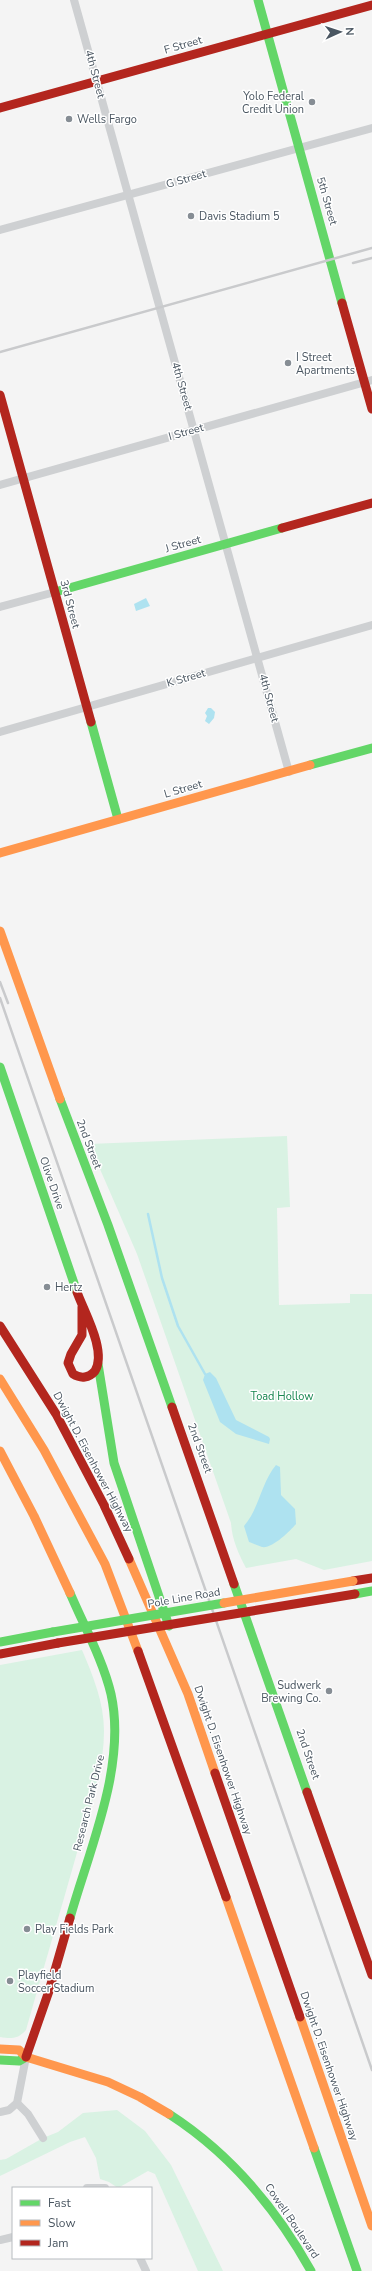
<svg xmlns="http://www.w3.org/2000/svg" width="372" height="2271" font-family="'Nunito Sans',sans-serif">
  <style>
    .green { fill: #d9f2e3 }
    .water { fill: #aee2f0 }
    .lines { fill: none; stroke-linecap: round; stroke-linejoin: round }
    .stream { stroke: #aee2f0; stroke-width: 2.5 }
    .street { stroke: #ced0d2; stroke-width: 8 }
    .fast { stroke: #63d668; stroke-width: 9 }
    .slow { stroke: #ff974d; stroke-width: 9 }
    .jam { stroke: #b3261e; stroke-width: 9 }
    .rail { stroke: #c9cacc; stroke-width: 2.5 }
    .fast-bridge { stroke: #63d668; stroke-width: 9 }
    .slow-bridge { stroke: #ff974d; stroke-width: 9 }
    .jam-bridge { stroke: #b3261e; stroke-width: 9 }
    .poi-dot { fill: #868d94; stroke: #fff; stroke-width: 1.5 }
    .labels { text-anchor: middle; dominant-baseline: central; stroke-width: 3; stroke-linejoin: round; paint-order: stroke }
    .street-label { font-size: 11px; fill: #4a5661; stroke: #fff }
    .poi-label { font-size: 11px; fill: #4a5661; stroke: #fff; text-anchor: start }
    .park-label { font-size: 11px; fill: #17864f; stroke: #fff }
  </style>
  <rect width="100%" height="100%" fill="#f4f4f4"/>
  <g class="green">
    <path d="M287,1136l3,71 -13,1 2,97 71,-2v-9h22v267l-48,9 -28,-11 -50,9c-8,-15 -14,-29 -15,-45l-94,-269 -48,-110z"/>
    <path d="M82,1650c11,26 22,52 22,81 0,40 -15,80 -26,118 -17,60 -35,121 -52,181 -8,9 -14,9 -26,7v-372z"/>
    <polygon points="117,2110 145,2131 171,2165 223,2271 198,2271 155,2174 148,2171 118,2188 109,2182 100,2179 96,2158 85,2137 70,2142 0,2176 0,2160 6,2159 43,2138 58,2132 83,2113"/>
  </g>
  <g class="water">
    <polygon points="146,598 150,606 136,611 134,604"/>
    <polygon points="208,708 211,708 215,712 214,718 209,724 205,721 207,716 205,713"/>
    <polygon points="210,1372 216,1378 236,1420 269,1437 270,1439 269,1444 236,1434 220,1422 203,1380 205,1374"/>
    <path d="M276,1465l4,2 1,28 14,14 1,15c-6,7 -24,25 -34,23 -4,-1 -9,-4 -13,-5l-5,-16c15,-17 17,-43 32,-61z"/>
  </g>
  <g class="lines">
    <polyline class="stream" points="148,1214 162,1278 178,1326 205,1374"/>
    <g class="street">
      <polyline points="74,0 289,772"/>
      <polyline points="0,230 372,128"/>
      <polyline points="0,485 372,380"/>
      <polyline points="0,607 55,592"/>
      <polyline points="0,732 372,625"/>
      <polyline points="17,2103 28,2114 43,2138"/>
      <polyline points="0,2112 9,2110 17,2103 26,2057"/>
      <polyline points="87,2188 105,2188"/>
      <polyline points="0,2240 13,2237"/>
      <polyline points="140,2258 146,2271"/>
    </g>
    <g class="fast">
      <polyline points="258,0 342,303"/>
      <polyline points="55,592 282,528"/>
      <polyline points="91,722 118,819"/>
      <polyline points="310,765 372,748"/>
      <polyline points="0,1067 77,1292"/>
      <polyline points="60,1099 108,1225 172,1407"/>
      <polyline points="98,1364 114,1463 169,1626"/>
      <polyline points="234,1584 307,1792"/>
      <polyline points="355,1594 372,1591"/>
      <polyline points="0,1642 53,1632"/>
      <path d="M70,1918c19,-68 57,-152 41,-224 -8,-34 -27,-68 -41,-101"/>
      <polyline points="0,2060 19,2061 26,2057"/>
      <path d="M169,2114c62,40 107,94 142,157"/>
      <polyline points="314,2148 357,2271"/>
    </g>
    <g class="slow">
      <polyline points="0,853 310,765"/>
      <polyline points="0,931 60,1099"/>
      <polyline points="0,1379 44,1450 105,1564 138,1651"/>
      <polyline points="0,1451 34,1516 70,1593"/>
      <polyline points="129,1559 188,1694 215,1773"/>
      <polyline points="226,1897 314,2148"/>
      <polyline points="300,2017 372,2226"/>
      <polyline points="0,2049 19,2050 26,2057 108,2082 140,2097 169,2114"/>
    </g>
    <g class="jam">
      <polyline points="0,108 372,5"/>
      <polyline points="342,303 372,409"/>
      <polyline points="0,395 91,722"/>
      <polyline points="282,528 372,503"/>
      <path d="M77,1292c7,20 30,59 18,79 -6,7 -14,8 -22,3l-5,-11 3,-9 11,-19v-28"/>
      <polyline points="0,1326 56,1414 104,1505 129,1559"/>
      <polyline points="172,1407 234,1584"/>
      <polyline points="353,1581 372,1578"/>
      <polyline points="138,1651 226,1897"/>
      <polyline points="0,1654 58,1643"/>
      <polyline points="215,1773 300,2017"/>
      <polyline points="307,1792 372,1975"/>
      <polyline points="26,2057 49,1991 70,1918"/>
    </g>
    <g class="rail">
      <polyline points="353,263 372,258"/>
      <polyline points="0,352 372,248"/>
      <polyline points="0,982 8,1003"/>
      <polyline points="0,998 372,2070"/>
    </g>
    <polyline class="fast-bridge" points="53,1632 224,1603"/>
    <polyline class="slow-bridge" points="224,1603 353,1581"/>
    <polyline class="jam-bridge" points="58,1643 355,1594"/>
  </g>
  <g class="poi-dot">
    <circle cx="312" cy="102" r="4"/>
    <circle cx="69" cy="119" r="4"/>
    <circle cx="191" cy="216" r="4"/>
    <circle cx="288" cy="363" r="4"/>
    <circle cx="47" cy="1287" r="4"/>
    <circle cx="329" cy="1691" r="4"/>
    <circle cx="27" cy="1929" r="4"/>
    <circle cx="10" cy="1981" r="4"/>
  </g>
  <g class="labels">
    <g class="street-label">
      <text transform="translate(183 45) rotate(-16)">F Street</text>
      <text transform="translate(95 74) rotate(75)">4th Street</text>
      <text transform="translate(186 179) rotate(-16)">G Street</text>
      <text transform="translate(327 201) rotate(74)">5th Street</text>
      <text transform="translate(182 386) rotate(74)">4th Street</text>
      <text transform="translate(186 432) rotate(-16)">I Street</text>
      <text transform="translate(183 544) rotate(-16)">J Street</text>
      <text transform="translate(70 604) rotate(75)">3rd Street</text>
      <text transform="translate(186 678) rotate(-16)">K Street</text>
      <text transform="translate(269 698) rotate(75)">4th Street</text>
      <text transform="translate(183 789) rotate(-16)">L Street</text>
      <text transform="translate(89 1144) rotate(69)">2nd Street</text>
      <text transform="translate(52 1183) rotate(71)">Olive Drive</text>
      <text transform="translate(200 1448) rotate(70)">2nd Street</text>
      <text transform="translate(93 1462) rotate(62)">Dwight D. Eisenhower Highway</text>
      <text transform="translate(184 1598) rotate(-10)">Pole Line Road</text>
      <text transform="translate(308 1754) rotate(71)">2nd Street</text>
      <text transform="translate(223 1760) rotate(71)">Dwight D. Eisenhower Highway</text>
      <text transform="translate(89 1803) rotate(-76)">Research Park Drive</text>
      <text transform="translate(329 2066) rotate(71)">Dwight D. Eisenhower Highway</text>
      <text transform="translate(292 2221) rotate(56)">Cowell Boulevard</text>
    </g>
    <g class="poi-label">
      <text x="304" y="96" text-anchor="end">Yolo Federal<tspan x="304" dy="13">Credit Union</tspan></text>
      <text x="77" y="119">Wells Fargo</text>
      <text x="199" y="216">Davis Stadium 5</text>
      <text x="296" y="357">I Street<tspan x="296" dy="13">Apartments</tspan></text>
      <text x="55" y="1287">Hertz</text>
      <text x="321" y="1685" text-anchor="end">Sudwerk<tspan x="321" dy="13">Brewing Co.</tspan></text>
      <text x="35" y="1929">Play Fields Park</text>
      <text x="18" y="1975">Playfield<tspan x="18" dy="13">Soccer Stadium</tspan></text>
    </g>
    <g class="park-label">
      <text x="282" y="1396">Toad Hollow</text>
    </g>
  </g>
  <rect x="12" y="2187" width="140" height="72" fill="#ffffff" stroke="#b7bbc0"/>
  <rect x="20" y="2200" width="20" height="6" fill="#63d668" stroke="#b7bbc0"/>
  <text x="48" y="2207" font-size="12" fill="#4a5661">Fast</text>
  <rect x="20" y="2220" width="20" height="6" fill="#ff974d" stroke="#b7bbc0"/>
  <text x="48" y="2227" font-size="12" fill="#4a5661">Slow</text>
  <rect x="20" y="2240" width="20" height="6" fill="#b3261e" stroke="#b7bbc0"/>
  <text x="48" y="2247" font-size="12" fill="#4a5661">Jam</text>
  <g transform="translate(340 32) rotate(87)" stroke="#ffffff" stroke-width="3" paint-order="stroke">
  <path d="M0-3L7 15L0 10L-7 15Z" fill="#4a5661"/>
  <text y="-6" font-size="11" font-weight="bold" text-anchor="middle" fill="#4a5661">N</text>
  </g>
</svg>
